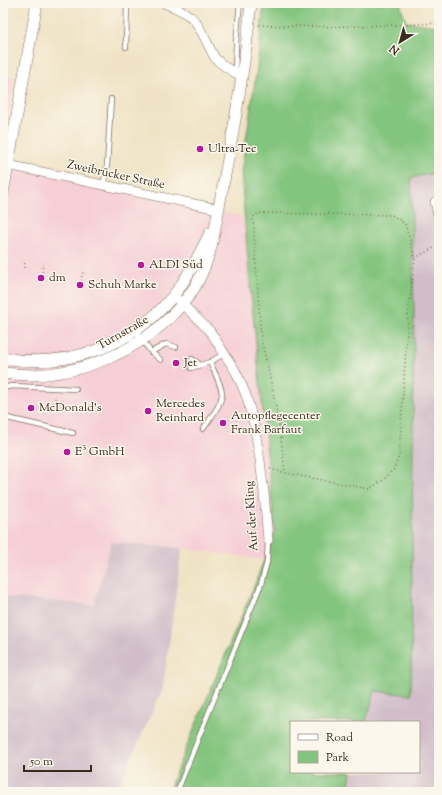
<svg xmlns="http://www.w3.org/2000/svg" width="442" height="795" font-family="'Sorts Mill Goudy',serif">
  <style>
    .built { fill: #f6cfd6 }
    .industrial { fill: #d1bdc9 }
    .green { fill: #83c57e; stroke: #5f784e }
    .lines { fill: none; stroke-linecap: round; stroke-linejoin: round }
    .service-casing { stroke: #7a6b58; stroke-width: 6 }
    .minor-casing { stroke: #7a6b58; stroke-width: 10 }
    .tertiary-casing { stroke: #7a6b58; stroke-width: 12 }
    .path { stroke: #7a6b58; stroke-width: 1.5; stroke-dasharray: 1 3; stroke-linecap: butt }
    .service { stroke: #fff; stroke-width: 4.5 }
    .minor { stroke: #fff; stroke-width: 9 }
    .tertiary { stroke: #fff; stroke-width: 11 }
    .poi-dot { fill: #b5179e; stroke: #fbf7ec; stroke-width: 1.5 }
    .labels { text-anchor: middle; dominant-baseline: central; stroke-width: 3; stroke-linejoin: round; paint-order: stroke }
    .poi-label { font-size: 12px; fill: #3b2a1e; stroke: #fbf7ec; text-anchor: start }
    .street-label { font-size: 12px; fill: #3b2a1e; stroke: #fbf7ec }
  </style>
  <rect width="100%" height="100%" fill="#fbf7ec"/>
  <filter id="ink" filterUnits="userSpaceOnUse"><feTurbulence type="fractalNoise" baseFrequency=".025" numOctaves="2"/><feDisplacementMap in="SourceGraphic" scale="8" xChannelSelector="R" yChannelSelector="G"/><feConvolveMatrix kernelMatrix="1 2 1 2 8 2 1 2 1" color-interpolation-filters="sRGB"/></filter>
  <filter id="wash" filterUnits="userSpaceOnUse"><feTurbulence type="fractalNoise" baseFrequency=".012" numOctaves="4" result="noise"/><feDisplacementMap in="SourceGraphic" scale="16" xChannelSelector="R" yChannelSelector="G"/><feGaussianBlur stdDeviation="0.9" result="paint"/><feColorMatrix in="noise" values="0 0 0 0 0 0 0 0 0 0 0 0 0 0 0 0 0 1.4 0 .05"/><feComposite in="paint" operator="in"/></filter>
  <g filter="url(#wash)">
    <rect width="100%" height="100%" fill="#f0e3c5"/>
    <g class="built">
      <polygon points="3,74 14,77 3,145"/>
      <polygon points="3,164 244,217 249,275 275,532 264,560 182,548 111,542 94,605 3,597"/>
    </g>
    <g class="industrial">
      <polygon points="439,172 439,792 346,792 352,772 419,772 419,722 366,722 375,690 411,695 414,310 411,178"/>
      <polygon points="111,542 182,548 163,688 118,787 114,792 3,792 3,597 94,605"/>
    </g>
    <polygon class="green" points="264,3 400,3 406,22 439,26 439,172 411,178 414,310 411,695 375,691 366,722 291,722 291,772 352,772 346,792 169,792 171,784 252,591 275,532 249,275 241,172 257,68"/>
  </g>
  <g filter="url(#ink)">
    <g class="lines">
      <g class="service-casing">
        <g id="service">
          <polyline points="126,47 127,3"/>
          <polyline points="235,73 236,42 240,3"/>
          <polyline points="103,186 107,166 111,99"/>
          <polyline points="135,331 151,352 161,360"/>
          <polyline points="151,352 166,344 176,347"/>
          <polyline points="192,359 199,364"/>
          <polyline points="191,368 210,362 224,354"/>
          <polyline points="3,388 12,386 76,389"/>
          <polyline points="3,417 73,433"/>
          <path d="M203,429c6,-8 19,-25 19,-35 -1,-11 -8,-22 -12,-32"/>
          <polyline points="177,792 202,729 261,584 267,562 268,540"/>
        </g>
      </g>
      <g class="minor-casing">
        <g id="minor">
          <path d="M164,3c11,4 23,9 31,18 8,11 13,25 20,37 7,8 18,14 27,18"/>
          <polyline points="8,165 218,209"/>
          <polyline points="435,202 439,219"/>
          <polyline points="173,295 210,331 236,372 246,395 254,424 260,460 264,493 268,540"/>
        </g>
      </g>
      <g class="tertiary-casing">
        <g id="tertiary">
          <polyline points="3,193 37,3"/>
          <path d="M3,358c64,11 128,-11 170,-62 15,-19 26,-41 37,-63"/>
          <path d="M3,373c10,1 20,2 30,2 53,-2 107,-25 143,-64 9,-10 18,-20 23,-32 14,-27 17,-58 23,-88 12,-62 23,-125 29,-188"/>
        </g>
      </g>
      <g class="path">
        <path d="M259,25c60,3 120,1 180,-2"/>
        <polyline points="415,258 439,245"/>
        <polyline points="24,268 25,261"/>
        <polyline points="42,272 43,264"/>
        <polyline points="80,285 83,272"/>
        <polyline points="54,402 75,406"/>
        <polyline points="54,403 56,395"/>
        <polyline points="270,469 291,474 369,489 382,481 394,469 399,456 408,315 415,258 405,224 392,215 259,213 253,217 261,338 271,383 280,429 285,472"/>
      </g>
      <use href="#service" class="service"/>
      <use href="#minor" class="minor"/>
      <use href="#tertiary" class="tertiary"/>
    </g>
  </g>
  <g class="poi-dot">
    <circle cx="200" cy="149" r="4"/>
    <circle cx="141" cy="265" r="4"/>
    <circle cx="41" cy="278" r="4"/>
    <circle cx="80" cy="285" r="4"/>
    <circle cx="176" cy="363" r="4"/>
    <circle cx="31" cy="408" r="4"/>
    <circle cx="148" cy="411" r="4"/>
    <circle cx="223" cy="423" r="4"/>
    <circle cx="67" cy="452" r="4"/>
  </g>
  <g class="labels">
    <g class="poi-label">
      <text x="208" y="149">Ultra-Tec</text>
      <text x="149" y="265">ALDI Süd</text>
      <text x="49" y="278">dm</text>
      <text x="88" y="285">Schuh Marke</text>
      <text x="184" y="363">Jet</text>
      <text x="156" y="404">Mercedes<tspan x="156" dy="14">Reinhard</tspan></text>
      <text x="39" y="408">McDonald's</text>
      <text x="231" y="416">Autopflegecenter<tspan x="231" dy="14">Frank Barfaut</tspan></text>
      <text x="75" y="452">E³ GmbH</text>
    </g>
    <g class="street-label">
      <text transform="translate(116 175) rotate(12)">Zweibrücker Straße</text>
      <text transform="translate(123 333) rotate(-30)">Turnstraße</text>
      <text transform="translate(252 516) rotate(-94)">Auf der Kling</text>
    </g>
  </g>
  <rect width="442" height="795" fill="none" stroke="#fbf7ec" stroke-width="16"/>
  <rect x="290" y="721" width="130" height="52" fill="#fbf7ec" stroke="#aea59a"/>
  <rect x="298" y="734" width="20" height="6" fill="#ffffff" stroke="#aea59a"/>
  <text x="326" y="741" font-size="12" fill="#3b2a1e">Road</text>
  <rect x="298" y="751" width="20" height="12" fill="#83c57e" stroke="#aea59a"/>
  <text x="326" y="761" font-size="12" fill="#3b2a1e">Park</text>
  <g transform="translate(400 42) rotate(217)" stroke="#fbf7ec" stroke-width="3" paint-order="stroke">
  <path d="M0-3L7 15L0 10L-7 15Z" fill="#3b2a1e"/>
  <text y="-6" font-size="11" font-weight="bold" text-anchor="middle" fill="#3b2a1e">N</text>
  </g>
  <path d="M24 765v6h67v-6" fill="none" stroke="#3b2a1e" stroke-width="2"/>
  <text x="30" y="765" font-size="12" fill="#3b2a1e" stroke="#fbf7ec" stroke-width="3" paint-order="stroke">50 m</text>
</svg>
